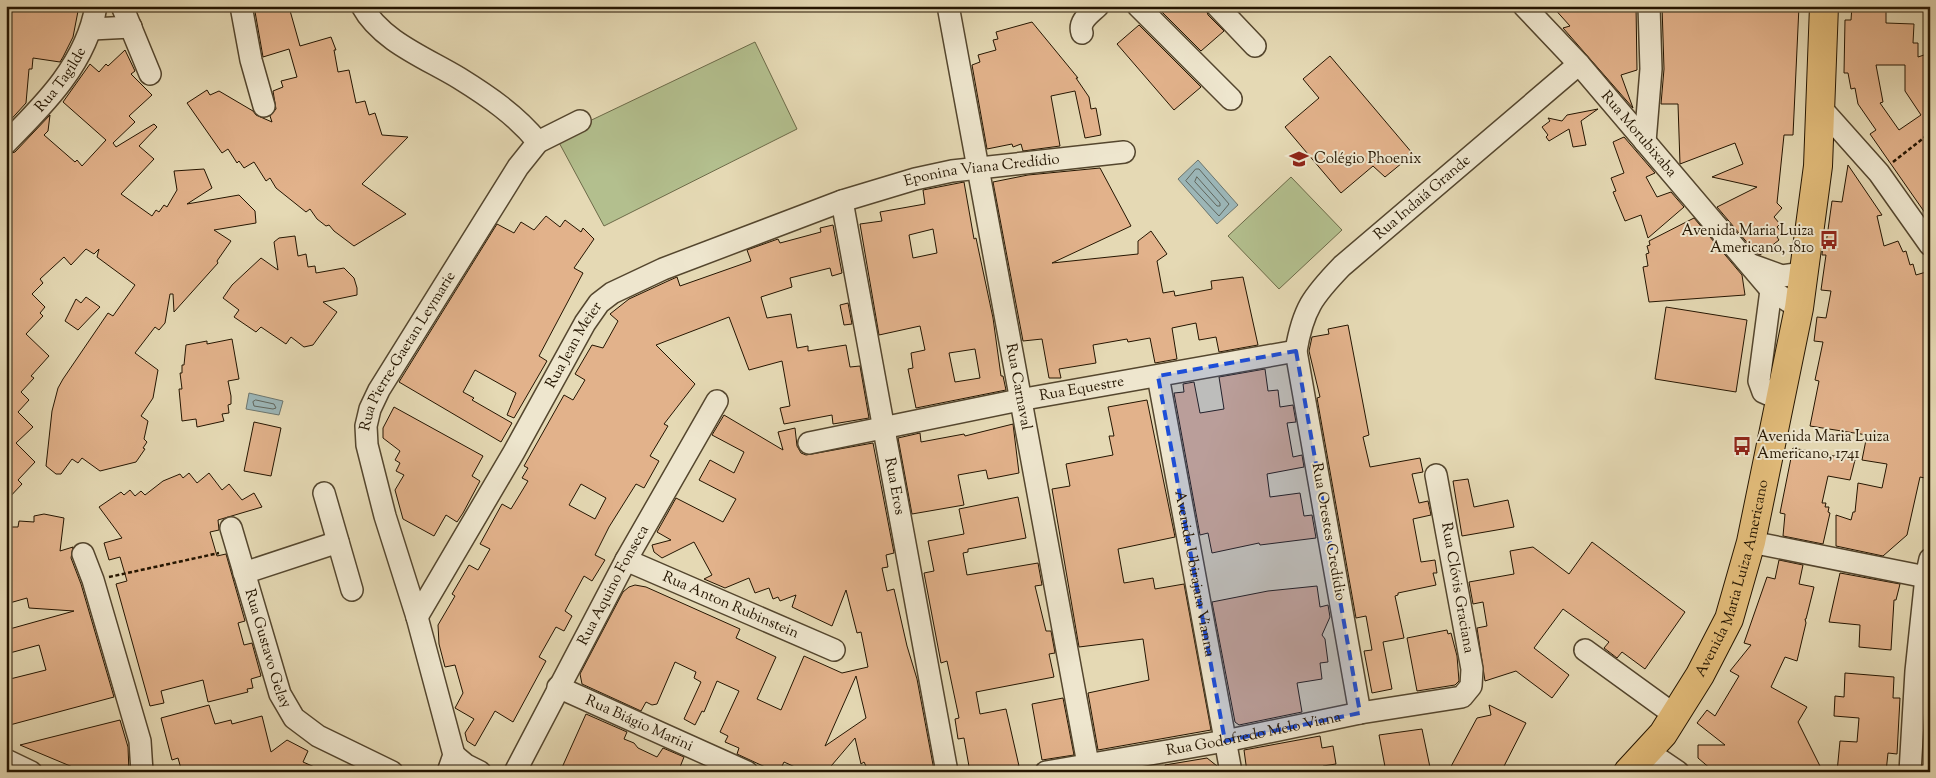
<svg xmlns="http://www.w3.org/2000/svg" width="1936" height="778" font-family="'Sorts Mill Goudy',serif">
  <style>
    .green { fill: #b3bf8e; stroke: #6c6a48 }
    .water { fill: #9cb7b9; stroke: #6c766f }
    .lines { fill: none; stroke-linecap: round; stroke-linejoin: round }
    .shore { stroke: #60665d; stroke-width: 1 }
    .building { fill: #e2b28b; stroke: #241501; fill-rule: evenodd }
    .minor-casing { stroke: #54462e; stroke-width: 24 }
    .major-casing { stroke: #241501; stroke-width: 30 }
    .path { stroke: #241501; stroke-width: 2.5; stroke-dasharray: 4 2.5; stroke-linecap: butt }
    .minor { stroke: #eee6ce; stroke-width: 21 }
    .major { stroke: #e2bc7a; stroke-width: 28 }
    .marked { fill: #1d4ed8; fill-opacity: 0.2; stroke: #1d4ed8; stroke-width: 4; stroke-dasharray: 10 6; stroke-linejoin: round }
    .labels { text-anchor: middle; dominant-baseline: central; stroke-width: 4; stroke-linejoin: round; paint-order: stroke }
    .street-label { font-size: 15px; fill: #241501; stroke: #eee6ce }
    .poi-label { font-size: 15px; fill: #241501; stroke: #eee6ce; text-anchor: start }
  </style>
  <rect width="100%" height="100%" fill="#e5d9b4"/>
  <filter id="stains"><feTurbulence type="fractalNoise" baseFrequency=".004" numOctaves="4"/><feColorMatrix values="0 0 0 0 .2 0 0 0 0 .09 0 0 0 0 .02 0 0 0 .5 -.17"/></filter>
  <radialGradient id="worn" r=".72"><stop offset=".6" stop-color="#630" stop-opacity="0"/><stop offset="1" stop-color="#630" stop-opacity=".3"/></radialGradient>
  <g class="green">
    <polygon points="755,42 797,129 604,226 556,137"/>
    <polygon points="1291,177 1342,230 1279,289 1228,236"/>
  </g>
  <g class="water">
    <polygon points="1198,160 1238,205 1217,224 1178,179"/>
    <polygon points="249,393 283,401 279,415 246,409"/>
  </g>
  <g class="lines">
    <g class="shore">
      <polygon points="1196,169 1199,169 1229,204 1219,216 1186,181"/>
      <polygon points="1197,177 1220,203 1220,206 1217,206 1195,182"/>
      <polygon points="256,400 274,404 276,408 273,409 254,406 253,402"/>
    </g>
  </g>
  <g class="building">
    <polygon points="6,6 79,6 73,37 63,57 60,62 33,58 32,69 29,69 26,103 6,125"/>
    <polygon points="254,6 270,6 272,11 289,7 300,46 331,37 336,50 334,50 338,72 349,70 356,103 365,101 369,115 375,113 382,135 408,137 362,184 406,214 354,246 334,231 329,225 326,226 317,219 310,209 306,212 276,188 270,178 266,181 254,162 244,168 239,161 237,163 228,149 222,153 187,103 207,90 210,95 219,91 253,111 256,115 272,122 270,116 276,109 273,91 283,87 281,81 297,77 289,49 263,57"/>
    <polygon points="1162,6 1205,6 1208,15 1224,31 1201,51 1159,9"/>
    <polygon points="1552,6 1636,6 1637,70 1621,75 1633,108 1563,28 1570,26"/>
    <polygon points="1662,6 1799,6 1793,135 1784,135 1777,203 1782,208 1774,217 1780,224 1777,227 1781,232 1777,237 1779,240 1760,255 1756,253 1717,207 1757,187 1712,177 1743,164 1735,143 1680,164 1678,104 1661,104 1664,69"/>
    <path d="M1852,6h34v17l28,1 -1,19h5v14l12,-4v167l-60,-86 6,-4 -18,-26 -3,-16 -4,1 -3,-16h-4l1,-53h6zM1876,65h29v26l16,24 -22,15 -19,-27 3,-1z"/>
    <polygon points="1032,22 1078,78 1076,78 1089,97 1091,109 1096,108 1101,135 1085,138 1075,91 1051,96 1060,146 1023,151 1021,144 1013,147 1012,144 987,149 972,65 980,62 978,55 996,50 993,40 998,39 996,32"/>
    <polygon points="1139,25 1201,87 1174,110 1117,44"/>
    <polygon points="125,50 135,71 131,74 152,95 129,116 135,122 113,143 116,147 154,124 157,127 139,146 154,159 121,194 152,216 156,210 159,212 164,205 167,207 177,190 174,171 204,169 212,188 187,204 239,195 255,211 256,223 214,230 231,241 217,261 218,263 174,312 173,294 170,294 165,323 159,330 155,327 135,353 158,370 153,398 141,416 148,421 144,439 147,442 143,448 145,449 136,462 100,471 82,458 78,463 72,459 61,474 56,474 46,466 52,411 58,388 63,379 108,313 113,316 135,285 97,257 99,249 94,254 86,249 71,265 64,257 40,279 43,283 32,294 45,307 40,313 43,316 26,334 49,356 31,376 34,378 21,392 29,400 18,412 33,427 16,443 35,462 18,480 22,484 6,501 6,155 15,152 50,115 48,131 44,135 75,162 77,160 82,166 106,140 63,102 90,64 99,72 106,64 108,66"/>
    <polygon points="1330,56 1413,154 1385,177 1373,166 1341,193 1285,127 1319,98 1303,79"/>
    <polygon points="1598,109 1581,121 1586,145 1573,147 1569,129 1549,141 1546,137 1548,135 1542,127 1550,121 1548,118 1562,121 1567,115"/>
    <polygon points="1624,137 1655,173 1646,177 1657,197 1671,192 1684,207 1648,238 1641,215 1625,221 1613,192 1616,191 1611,178 1624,173 1613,142"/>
    <polygon points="1848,165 1882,215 1877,216 1884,246 1898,241 1903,252 1906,251 1910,265 1913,264 1916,275 1926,272 1930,282 1930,479 1920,477 1907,535 1883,556 1836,546 1836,515 1851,520 1853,512 1855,512 1858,483 1882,488 1887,464 1862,460 1867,435 1810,426 1819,381 1815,380 1823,342 1814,341 1817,317 1826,318 1831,291 1821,290 1826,255 1822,255 1823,244 1826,244 1832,201 1842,202"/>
    <polygon points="1100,168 1131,226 1052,263 1138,254 1138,241 1151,231 1167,254 1157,261 1163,293 1174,291 1175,296 1212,289 1211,281 1243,277 1258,345 1219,352 1216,337 1199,340 1196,323 1172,328 1177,359 1155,363 1150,338 1128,342 1127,339 1093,345 1096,363 1059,369 1061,378 1049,378 1042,339 1023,341 993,182 1028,175"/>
    <path d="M964,182l10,57 2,-1 17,80 8,58h2l3,14 -90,18 -8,-39 5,-1 -2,-15 14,-3 -5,-24 -41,9 -19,-111 22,-3 -2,-9 45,-8 -2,-14zM933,229l4,24 -24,5 -4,-23zM975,349l5,29 -25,4 -6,-29z"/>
    <polygon points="546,216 560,227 565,220 581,232 583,228 594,239 574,268 583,273 539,356 547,361 514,418 507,415 516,393 475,370 463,392 474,398 472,400 512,423 501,442 399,382 497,224 514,233 521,222 534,230"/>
    <polygon points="1694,218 1742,275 1745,295 1649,302 1643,267 1648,266 1646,254 1649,253 1647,246 1650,245 1649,241"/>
    <path d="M833,225l9,48 -10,3 -2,-8 -40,10 2,9 -31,10 6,21 24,-4 6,34 11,-2v5l38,-6 4,22 10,-1 9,52 -36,6 -1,-9 -48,9 -4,-16 10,-2 -8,-45 -33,9 -20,-53 -73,28 39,39 -31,40 4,2 -18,30 9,5 -15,27 -8,-4 -27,43 -14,28 10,5 -13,21 -8,-5 -19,35 7,5 -8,15 -8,-4 -17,30 7,4 -33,61 -18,-11 -20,35 -8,-5 -2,-8 9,-14 -19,-11 8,-15 -8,-28 -10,2 -6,-23 -1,-19 17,-29 -3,-2 17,-29 9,5 12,-21 -10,-5 22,-40 9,5 17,-28 -6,-3 6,-10 -4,-2 40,-71 9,5 12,-20 -10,-6 17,-29 11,3 15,-27 -8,-7 19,-15 39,-18 9,-4 3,9 71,-25 -4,-11 31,-11 2,4 41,-11 -1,-4zM581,484l25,14 -11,21 -26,-14z"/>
    <polygon points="295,236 298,256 306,254 308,267 315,266 316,273 344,268 354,278 357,288 357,295 323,302 337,312 313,345 304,347 291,337 286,344 261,327 256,332 234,317 239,310 223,298 232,285 261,258 278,270 274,242 279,238"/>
    <polygon points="86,297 100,307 78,330 65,321 76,299 81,303"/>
    <polygon points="848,303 852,324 844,325 840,305"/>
    <polygon points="1666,307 1747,320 1736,392 1655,379"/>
    <polygon points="1348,325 1369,435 1363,437 1370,467 1420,458 1423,472 1412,474 1419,503 1428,501 1431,515 1413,519 1421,562 1435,560 1437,573 1433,573 1436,585 1398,593 1398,595 1395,596 1404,638 1383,642 1392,689 1372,693 1364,651 1372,650 1366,616 1356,618 1317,398 1320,397 1309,351 1312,337 1329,334 1328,329"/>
    <polygon points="232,339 239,379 228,381 231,396 231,404 228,405 229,413 222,414 224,421 197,427 196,419 182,421 179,389 182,389 180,373 182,373 182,365 184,365 186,345 207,341 207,344"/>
    <polygon points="1265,369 1268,391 1278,390 1280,407 1293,405 1296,422 1287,423 1293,457 1302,455 1304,467 1267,474 1270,497 1300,493 1304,516 1312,515 1316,538 1260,545 1259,543 1212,553 1208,533 1200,535 1174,393 1184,392 1183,384 1194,382 1200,413 1224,409 1219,377"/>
    <polygon points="1147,400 1175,537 1118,549 1124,583 1153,578 1155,589 1184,584 1211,730 1098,750 1088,693 1149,680 1143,639 1079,647 1052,489 1070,486 1066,464 1113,455 1109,436 1114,436 1108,407"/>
    <polygon points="394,407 483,456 472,476 480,481 463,513 457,522 446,515 434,536 403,519 395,490 404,475 396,471 400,463 395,460 400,451 383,438 383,428"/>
    <path d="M724,415l59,35 -5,-18 17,-4 2,18 4,7 5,2 67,-12 21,110 -8,2 2,12 -6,1 5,23 7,-2 13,57 10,33 17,91 -65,2 -5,-10 -3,2 -6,-26 -29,34h-20l-22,-10 -5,10h-3l-39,-18 2,-6 -14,-6 3,-6 -8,-4 19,-41 -22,-10 -13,31 -2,-1 -7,14 -11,-6 17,-37 -7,-4 2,-6 -21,-10 -18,42 -5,1 -6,-3 -5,9 -59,-27 -2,-10 43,-82 6,-5 6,-2 11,2 94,42 -4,9 40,19 -19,42 24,11 23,-54 38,17 26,-6 -7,-35 -4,1 -11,-43 -14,36 -40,-19 4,-12 -16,6 -2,-4 -5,2 -4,-11 -14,5 -6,-15 -24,10 -21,-9 8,-4 -18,-33 -32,16 -8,-6 -2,-7 19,-5 -14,-8 19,-34 47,24 13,-23 -37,-19 11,-20 24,13 10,-21 -32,-17zM856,676l10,42 -41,28z"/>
    <polygon points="254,422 281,428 271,476 244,471"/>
    <polygon points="1013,424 1019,473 988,479 986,470 958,475 964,505 912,514 898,438 920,433 921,442 964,434 965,436"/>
    <polygon points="1793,448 1855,460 1850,480 1828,476 1822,503 1826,503 1825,507 1829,507 1828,512 1830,513 1823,544 1783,536 1785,514 1780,513"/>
    <polygon points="189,473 197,483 209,473 222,490 229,484 242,500 254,493 262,507 218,520 219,530 210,532 217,556 226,554 245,621 238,623 244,645 252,643 261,676 251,679 253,688 247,689 248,692 208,702 203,680 161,691 164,703 150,706 116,584 127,581 120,557 109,560 104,543 122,538 99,507 121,492 124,495 130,490 135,496 141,491 145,495 163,481 180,474 183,478"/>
    <polygon points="1468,479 1474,507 1508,500 1514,527 1462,536 1453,481"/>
    <polygon points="1018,497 1026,538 968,549 968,552 963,553 967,575 1038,563 1042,585 1035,586 1046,631 1051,631 1055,653 1049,654 1054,677 976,692 980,714 1006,709 1019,766 988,772 985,772 984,769 970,772 964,738 958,739 955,719 959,718 947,661 941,663 924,573 934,571 928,541 964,534 959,509"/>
    <polygon points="44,514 64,518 60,551 73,547 71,558 81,584 114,697 6,726 6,680 46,670 39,645 6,654 6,630 74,611 29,608 27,598 6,604 6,527 18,527 19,521 34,522 34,516"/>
    <polygon points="1592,542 1685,612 1645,669 1622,652 1617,658 1604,648 1609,642 1563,609 1534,648 1569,675 1552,698 1516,671 1485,681 1477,628 1487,626 1483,602 1473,604 1469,582 1514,574 1510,551 1533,547 1569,574"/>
    <polygon points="1779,560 1803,565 1799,584 1814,587 1806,619 1805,619 1806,623 1797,661 1785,657 1771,687 1807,707 1798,722 1823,772 1722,772 1715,766 1712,770 1698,758 1698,745 1725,745 1697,723 1707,710 1715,716 1739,676 1730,671 1751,645 1744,643 1767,577 1775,579"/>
    <polygon points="1840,573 1900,584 1896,600 1894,600 1891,650 1859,647 1860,625 1829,622"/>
    <polygon points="1317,586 1320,607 1328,605 1330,617 1322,635 1325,639 1328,662 1320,663 1322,679 1297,683 1302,712 1239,725 1235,722 1212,602 1268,591"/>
    <polygon points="1447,630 1448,634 1451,633 1457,656 1459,681 1455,685 1417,691 1407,638"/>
    <polygon points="1845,673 1894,677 1893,698 1900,698 1897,754 1888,753 1886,772 1837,772 1840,741 1857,742 1859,718 1834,716 1835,696 1844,697"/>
    <polygon points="1063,698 1074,755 1042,760 1032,704"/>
    <polygon points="209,705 215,724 231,720 232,724 262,716 271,752 287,740 308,751 303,762 326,772 279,772 272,769 270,772 182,772 178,758 172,760 161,718"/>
    <polygon points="1489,705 1526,723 1501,772 1448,772 1477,718 1491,715"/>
    <polygon points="586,714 627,732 624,739 634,743 638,748 657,757 663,748 684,757 678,772 560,772"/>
    <polygon points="120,720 128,747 129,772 76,772 75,768 20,745"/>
    <polygon points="1422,729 1431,772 1386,772 1379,735"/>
    <polygon points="1320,736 1322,748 1333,746 1336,764 1323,766 1324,772 1247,772 1244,750"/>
    <polygon points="1207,758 1217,766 1218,772 1166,772 1165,765"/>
  </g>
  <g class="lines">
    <g class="minor-casing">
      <g id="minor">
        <polyline points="122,6 150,74"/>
        <polyline points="241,6 251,60 264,106"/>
        <path d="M362,6c19,35 64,52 97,72 29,18 57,37 79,64"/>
        <polyline points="1138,6 1231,99"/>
        <polyline points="1217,6 1255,46"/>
        <path id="s1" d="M1524,6l55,58 192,226 28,18"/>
        <path id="s2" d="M949,11l139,753"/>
        <polyline points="92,29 131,27"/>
        <path d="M1082,33c-4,-12 8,-19 16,-27"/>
        <polyline points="1821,108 1879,173 1930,245"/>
        <polyline points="1645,142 1651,69 1649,6"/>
        <path id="s3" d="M6,143c39,-39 81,-81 90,-137"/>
        <path id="s4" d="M842,201l105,571"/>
        <polyline points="1752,265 1782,276 1803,273"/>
        <polyline points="1771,290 1759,381 1763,392 1781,400"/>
        <path id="s5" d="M1158,376l73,396"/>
        <path id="s6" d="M809,443l210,-43 277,-49"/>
        <polyline points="324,493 352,590"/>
        <path id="s7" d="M231,528l49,166 14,24 24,18 74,36"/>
        <polyline points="1751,542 1926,577"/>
        <polyline points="83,554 93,580 140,741 142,772"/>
        <path id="s8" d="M626,560l208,90"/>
        <polyline points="244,573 338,542"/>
        <path id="s9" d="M417,617l97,-165 71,-129 14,-20 13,-10 51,-24 179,-68 73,-22 37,-8 172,-19"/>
        <polyline points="1585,650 1676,716"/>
        <path id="s10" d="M558,687l189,85"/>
        <path id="s11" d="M1360,713l-64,-362c7,-42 17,-55 46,-85l237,-202"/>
        <polyline points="1647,751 1678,772"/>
        <polyline points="454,755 466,765 480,772"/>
        <polyline points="6,760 31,772"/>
        <path id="s12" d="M448,772l6,-17 -37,-138 -32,-101 -18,-71 -1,-19 4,-17 9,-19 139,-223 20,-25 42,-21"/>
        <path id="s13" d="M515,772l111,-212 91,-159"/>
        <path id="s14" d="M1046,772l179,-31 135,-28 102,-16 9,-11 1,-17 -36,-194"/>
        <polyline points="1910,772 1916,671 1926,577 1930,559"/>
      </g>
    </g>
    <g class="major-casing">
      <g id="major">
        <path id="s15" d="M1628,772l35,-38 37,-59 29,-56 22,-77 48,-234 19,-142 6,-160"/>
      </g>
    </g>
    <g class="path">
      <polyline points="1893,162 1930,133"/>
      <polyline points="109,577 219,553"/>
    </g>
    <use href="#minor" class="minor"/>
    <use href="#major" class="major"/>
  </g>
  <path class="marked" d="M1296,351l64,362 -135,28 -67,-365z"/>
  <defs>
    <g id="university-bare" transform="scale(1.5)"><path d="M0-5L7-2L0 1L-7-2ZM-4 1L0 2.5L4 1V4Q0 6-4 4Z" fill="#8f2418" stroke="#eee6ce" stroke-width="2.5" paint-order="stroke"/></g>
    <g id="bus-bare" transform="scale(1.5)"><path d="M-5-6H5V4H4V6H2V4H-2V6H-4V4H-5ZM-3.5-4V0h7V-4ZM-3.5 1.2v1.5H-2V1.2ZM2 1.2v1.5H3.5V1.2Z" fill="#8f2418" stroke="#eee6ce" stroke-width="2.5" paint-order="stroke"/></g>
  </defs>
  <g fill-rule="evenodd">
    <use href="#university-bare" x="1299" y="159"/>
    <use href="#bus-bare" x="1829" y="240"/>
    <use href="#bus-bare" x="1742" y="446"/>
  </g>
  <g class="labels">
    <g class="street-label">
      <text stroke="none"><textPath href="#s3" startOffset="84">Rua Tagilde</textPath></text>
      <text stroke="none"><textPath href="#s1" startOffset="172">Rua Morubixaba</textPath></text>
      <text stroke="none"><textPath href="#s9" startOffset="771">Eponina Viana Credídio</textPath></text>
      <text stroke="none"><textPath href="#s11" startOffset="572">Rua Indaiá Grande</textPath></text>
      <text stroke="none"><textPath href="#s9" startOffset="314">Rua Jean Meier</textPath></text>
      <text stroke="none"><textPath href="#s12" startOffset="445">Rua Pierre-Gaetan Leymarie</textPath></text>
      <text stroke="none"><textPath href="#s2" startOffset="382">Rua Carnaval</textPath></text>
      <text stroke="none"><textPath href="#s6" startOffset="278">Rua Equestre</textPath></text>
      <text stroke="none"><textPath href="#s4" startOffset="290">Rua Eros</textPath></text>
      <text transform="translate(1328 532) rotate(80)">Rua Orestes Credídio</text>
      <text stroke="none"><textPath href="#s5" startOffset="201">Avenida Ubirajara Vianna</textPath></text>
      <text stroke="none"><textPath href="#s15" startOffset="224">Avenida Maria Luiza Americano</textPath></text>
      <text stroke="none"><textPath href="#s13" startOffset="211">Rua Aquino Fonseca</textPath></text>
      <text transform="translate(1457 588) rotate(80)">Rua Clóvis Graciana</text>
      <text stroke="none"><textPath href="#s8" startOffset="114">Rua Anton Rubinstein</textPath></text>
      <text stroke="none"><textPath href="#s7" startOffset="126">Rua Gustavo Gelay</textPath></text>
      <text stroke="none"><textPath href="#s10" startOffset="89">Rua Biágio Marini</textPath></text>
      <text stroke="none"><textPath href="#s14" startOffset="211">Rua Godofredo Melo Viana</textPath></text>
    </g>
    <g class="poi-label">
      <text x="1314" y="159">Colégio Phoenix</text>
      <text x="1814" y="231" text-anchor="end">Avenida Maria Luiza<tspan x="1814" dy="17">Americano, 1810</tspan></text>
      <text x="1757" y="437">Avenida Maria Luiza<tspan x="1757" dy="17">Americano, 1741</tspan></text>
    </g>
  </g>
  <rect width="1936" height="778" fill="none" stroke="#e5d9b4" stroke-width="25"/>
  <rect x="8" y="8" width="1921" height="763" fill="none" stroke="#241501" stroke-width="2.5"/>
  <rect x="12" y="12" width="1911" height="753" fill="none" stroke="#241501"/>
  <rect width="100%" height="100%" filter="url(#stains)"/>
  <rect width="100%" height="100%" fill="url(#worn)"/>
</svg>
